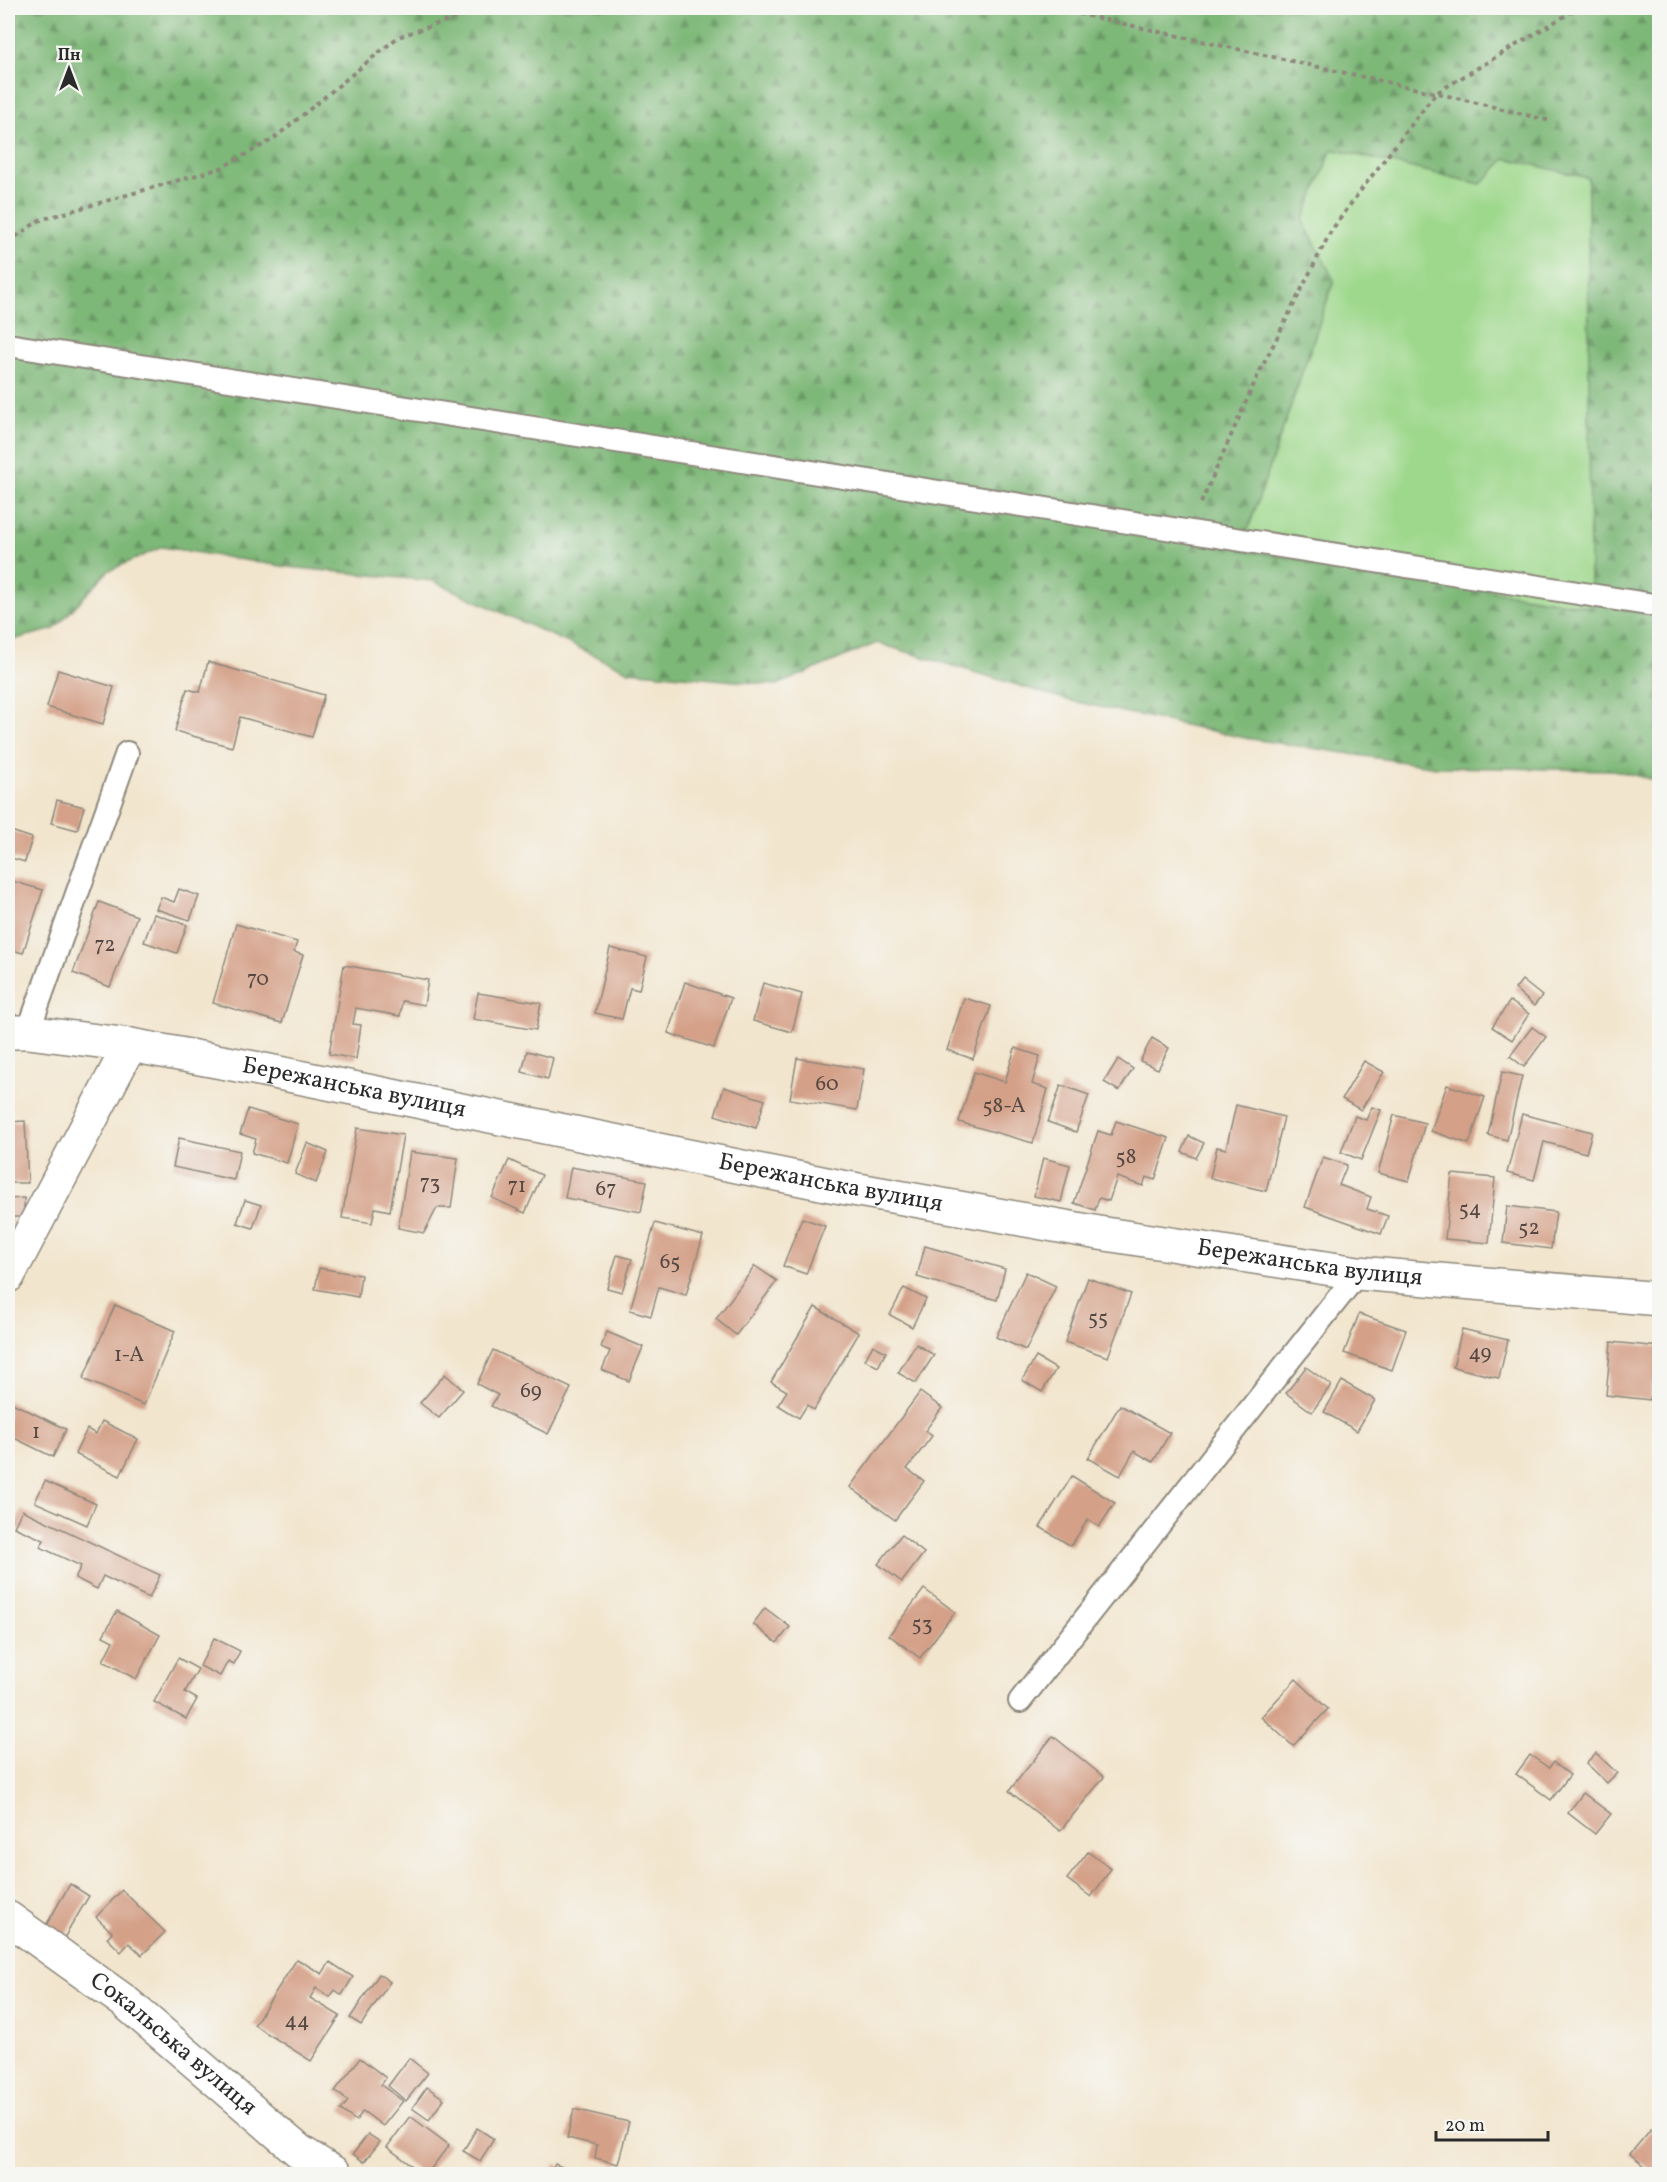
<svg xmlns="http://www.w3.org/2000/svg" width="1667" height="2182" font-family="Vollkorn,serif">
  <style>
    .green { fill: #9ed88c; stroke: #64825c; stroke-width: 1.5 }
    .forest { fill: url(#forest-firs); stroke: #547252; stroke-width: 1.5; fill-rule: evenodd }
    .building { fill: #d4a088 }
    .lines { fill: none; stroke-linecap: round; stroke-linejoin: round }
    .lane-casing { stroke: #8e887c; stroke-width: 26 }
    .street-casing { stroke: #8e887c; stroke-width: 36 }
    .path { stroke: #8e887c; stroke-width: 4; stroke-dasharray: 4.5 4.5; stroke-linecap: butt }
    .lane { stroke: #fff; stroke-width: 22 }
    .street { stroke: #fff; stroke-width: 33 }
    .labels { text-anchor: middle; dominant-baseline: central; stroke-width: 5; stroke-linejoin: round; paint-order: stroke }
    .number-label { font-size: 21px; fill: #554842 }
    .street-label { font-size: 24px; fill: #2b2b2b; stroke: #f6f6f2 }
  </style>
  <defs>
    <pattern id="forest-firs" width="22" height="20" patternUnits="userSpaceOnUse" patternTransform="scale(1.5)"><rect width="22" height="20" fill="#7eb878"/><path d="M5 1l3.5 6h-7zM16 11l3.5 6h-7z" fill="#679663"/></pattern>
  </defs>
  <rect width="100%" height="100%" fill="#f6f6f2"/>
  <filter id="ink" filterUnits="userSpaceOnUse"><feTurbulence type="fractalNoise" baseFrequency=".0167" numOctaves="2"/><feDisplacementMap in="SourceGraphic" scale="12" xChannelSelector="R" yChannelSelector="G"/><feConvolveMatrix kernelMatrix="1 2 1 2 8 2 1 2 1" color-interpolation-filters="sRGB"/></filter>
  <filter id="wash" filterUnits="userSpaceOnUse"><feTurbulence type="fractalNoise" baseFrequency=".008" numOctaves="4" result="noise"/><feDisplacementMap in="SourceGraphic" scale="24" xChannelSelector="R" yChannelSelector="G"/><feGaussianBlur stdDeviation="1.35" result="paint"/><feColorMatrix in="noise" values="0 0 0 0 0 0 0 0 0 0 0 0 0 0 0 0 0 1.4 0 .05"/><feComposite in="paint" operator="in"/></filter>
  <g filter="url(#wash)">
    <rect width="100%" height="100%" fill="#f2e5cd"/>
    <polygon class="green" points="1332,149 1481,184 1506,158 1588,178 1591,607 1241,550 1334,281 1303,221"/>
    <path class="forest" d="M8,8h1651v773l-46,-11 -176,-3 -192,-29 -178,-38 -190,-57 -100,42 -148,-14 -196,-90 -145,-14 -126,-20 -54,24 -54,58 -46,12zM1332,149l149,35 25,-26 82,20 2,429 -349,-57 93,-270 -31,-59z"/>
    <g id="blocks">
      <g class="building">
        <polygon points="208,662 324,695 312,737 240,717 232,747 175,731 187,689 200,692"/>
        <polygon points="58,670 114,687 103,724 47,707"/>
        <polygon points="57,800 84,807 77,830 51,823"/>
        <polygon points="11,831 32,838 25,862 8,857 8,842"/>
        <polygon points="8,880 43,890 23,953 8,949"/>
        <polygon points="179,889 199,896 190,920 156,909 161,897 174,902"/>
        <polygon points="99,902 137,916 110,987 73,973"/>
        <polygon points="154,914 187,925 177,953 144,942"/>
        <polygon points="236,924 297,942 294,952 303,955 282,1023 213,1003"/>
        <polygon points="610,948 647,957 639,990 630,988 622,1019 595,1013"/>
        <polygon points="344,965 428,980 424,1005 402,1001 400,1016 356,1008 353,1024 361,1025 356,1059 329,1054"/>
        <polygon points="1522,980 1542,996 1534,1006 1515,989"/>
        <polygon points="685,982 731,998 714,1048 668,1033"/>
        <polygon points="763,983 802,994 792,1032 753,1021"/>
        <polygon points="478,993 541,1003 536,1030 473,1019"/>
        <polygon points="964,998 991,1006 973,1059 947,1050"/>
        <polygon points="1510,1001 1529,1014 1512,1040 1492,1027"/>
        <polygon points="1532,1027 1546,1037 1524,1067 1510,1056"/>
        <polygon points="1152,1038 1169,1048 1158,1069 1140,1061"/>
        <polygon points="1015,1048 1040,1056 1032,1084 1048,1089 1033,1143 959,1122 974,1072 1005,1082"/>
        <polygon points="527,1051 553,1058 548,1079 522,1072"/>
        <polygon points="797,1058 864,1069 857,1110 790,1099"/>
        <polygon points="1118,1059 1133,1069 1119,1091 1104,1082"/>
        <polygon points="1364,1061 1384,1072 1361,1110 1342,1099"/>
        <polygon points="1502,1072 1522,1076 1507,1140 1488,1135"/>
        <polygon points="1061,1085 1089,1095 1076,1132 1048,1122"/>
        <polygon points="1447,1085 1485,1097 1469,1144 1431,1131"/>
        <polygon points="724,1087 765,1100 756,1128 715,1115"/>
        <polygon points="1236,1105 1284,1117 1266,1191 1210,1178 1217,1147 1226,1149"/>
        <polygon points="1372,1107 1381,1110 1361,1160 1341,1152 1355,1116 1366,1120"/>
        <polygon points="248,1109 298,1124 287,1163 252,1153 256,1139 240,1134"/>
        <polygon points="1522,1114 1592,1132 1586,1153 1544,1142 1534,1180 1507,1173"/>
        <polygon points="1394,1115 1425,1123 1409,1181 1378,1173"/>
        <polygon points="25,1121 28,1183 8,1183 8,1122"/>
        <polygon points="1116,1121 1169,1138 1155,1180 1146,1177 1143,1186 1117,1177 1109,1201 1099,1198 1095,1210 1074,1203 1098,1131 1111,1135"/>
        <polygon points="357,1128 403,1135 390,1211 375,1208 372,1223 342,1218"/>
        <polygon points="1189,1136 1204,1143 1196,1158 1182,1152"/>
        <polygon points="179,1138 240,1151 234,1180 173,1167"/>
        <polygon points="307,1143 328,1152 316,1183 295,1174"/>
        <polygon points="410,1152 458,1158 451,1208 437,1208 424,1233 398,1228"/>
        <polygon points="1323,1157 1347,1165 1339,1185 1371,1197 1367,1209 1388,1216 1381,1234 1305,1207"/>
        <polygon points="1043,1158 1070,1165 1061,1202 1034,1196"/>
        <polygon points="509,1160 542,1175 525,1213 492,1198"/>
        <polygon points="571,1167 647,1181 641,1212 565,1198"/>
        <polygon points="1452,1174 1495,1178 1489,1243 1445,1239"/>
        <polygon points="24,1198 24,1217 12,1217 13,1242 8,1242 8,1199"/>
        <polygon points="245,1200 261,1205 253,1228 237,1223"/>
        <polygon points="1507,1206 1556,1212 1551,1249 1503,1243"/>
        <polygon points="802,1218 825,1226 806,1274 783,1266"/>
        <polygon points="655,1223 703,1236 686,1295 659,1287 651,1316 630,1310"/>
        <polygon points="925,1246 1005,1269 997,1300 917,1277"/>
        <polygon points="617,1255 632,1259 622,1292 607,1288"/>
        <polygon points="755,1266 777,1281 736,1335 716,1319"/>
        <polygon points="319,1268 361,1275 358,1297 315,1289"/>
        <polygon points="1026,1272 1056,1286 1026,1350 996,1337"/>
        <polygon points="1088,1278 1131,1294 1108,1357 1065,1342"/>
        <polygon points="904,1288 926,1299 912,1327 890,1315"/>
        <polygon points="115,1305 175,1331 144,1405 83,1379"/>
        <polygon points="815,1307 859,1333 814,1410 807,1405 799,1418 778,1405 787,1391 771,1382"/>
        <polygon points="1359,1314 1406,1330 1392,1370 1344,1353"/>
        <polygon points="1462,1329 1508,1340 1499,1378 1453,1367"/>
        <polygon points="607,1332 643,1347 629,1381 602,1370 610,1351 601,1347"/>
        <polygon points="1611,1342 1660,1347 1660,1383 1652,1383 1650,1400 1606,1395"/>
        <polygon points="916,1344 934,1355 916,1383 898,1373"/>
        <polygon points="873,1345 886,1352 878,1367 865,1360"/>
        <polygon points="493,1350 571,1388 548,1434 491,1406 498,1395 477,1384"/>
        <polygon points="1036,1357 1056,1369 1042,1392 1022,1380"/>
        <polygon points="1306,1367 1331,1385 1312,1412 1286,1393"/>
        <polygon points="445,1374 463,1390 439,1418 420,1403"/>
        <polygon points="1342,1381 1375,1400 1357,1431 1324,1412"/>
        <polygon points="920,1392 942,1408 925,1431 932,1436 907,1469 924,1481 895,1520 850,1487"/>
        <polygon points="8,1401 66,1429 53,1457 8,1435"/>
        <polygon points="1120,1405 1170,1433 1153,1462 1134,1451 1120,1476 1088,1458"/>
        <polygon points="102,1421 138,1439 120,1476 75,1454 87,1429 96,1434"/>
        <polygon points="1072,1476 1115,1503 1099,1527 1088,1519 1071,1546 1040,1527"/>
        <polygon points="45,1481 96,1504 87,1525 35,1502"/>
        <polygon points="22,1510 160,1575 149,1598 103,1576 97,1589 75,1578 81,1566 40,1547 44,1540 14,1527"/>
        <polygon points="901,1535 924,1553 902,1582 878,1564"/>
        <polygon points="924,1589 955,1612 920,1658 889,1635"/>
        <polygon points="765,1608 790,1627 777,1643 753,1624"/>
        <polygon points="117,1611 160,1635 136,1679 103,1661 113,1641 103,1636"/>
        <polygon points="214,1638 240,1651 234,1664 228,1661 220,1676 200,1666"/>
        <polygon points="178,1658 198,1669 185,1692 197,1699 186,1719 154,1702"/>
        <polygon points="1296,1679 1328,1709 1293,1746 1261,1717"/>
        <polygon points="1053,1736 1104,1777 1060,1831 1009,1791"/>
        <polygon points="1596,1753 1617,1773 1607,1783 1586,1763"/>
        <polygon points="1530,1755 1549,1768 1553,1762 1570,1775 1551,1800 1516,1774"/>
        <polygon points="1583,1793 1611,1814 1595,1834 1568,1813"/>
        <polygon points="1088,1852 1111,1869 1091,1897 1067,1879"/>
        <polygon points="70,1884 89,1896 64,1938 45,1927"/>
        <polygon points="122,1890 165,1932 142,1955 129,1943 121,1952 107,1938 112,1932 96,1917"/>
        <polygon points="297,1959 322,1974 330,1962 353,1977 342,1995 335,1990 330,1997 316,1988 310,1998 340,2016 311,2061 254,2025"/>
        <polygon points="379,1974 390,1982 361,2025 350,2018"/>
        <polygon points="360,2058 386,2078 381,2085 403,2101 383,2126 363,2111 356,2121 341,2110 348,2101 335,2091"/>
        <polygon points="409,2058 428,2073 406,2101 388,2086"/>
        <polygon points="427,2087 444,2099 429,2120 412,2108"/>
        <polygon points="574,2109 629,2122 618,2164 595,2158 597,2145 567,2138"/>
        <polygon points="410,2116 449,2145 427,2174 423,2174 387,2147"/>
        <polygon points="477,2128 494,2139 480,2161 463,2151"/>
        <polygon points="1651,2129 1660,2136 1660,2174 1655,2174 1630,2154"/>
        <polygon points="368,2134 380,2142 364,2162 353,2154"/>
        <polygon points="555,2164 579,2174 551,2174"/>
      </g>
    </g>
  </g>
  <g filter="url(#ink)">
    <use href="#blocks" fill-opacity="0" stroke="#8e887c" stroke-width="1.5"/>
    <g class="lines">
      <g class="lane-casing">
        <g id="lane">
          <polyline points="8,345 1660,606"/>
          <polyline points="28,1032 127,753"/>
          <polyline points="1020,1701 1358,1273"/>
        </g>
      </g>
      <g class="street-casing">
        <g id="street">
          <path id="s1" d="M8,1032h20l102,13 124,23 582,118 263,47 259,40 302,26"/>
          <polyline points="8,1276 130,1045"/>
          <path id="s2" d="M8,1918l116,83 175,150 36,23"/>
        </g>
      </g>
      <g class="path">
        <polyline points="1052,8 1436,93 1551,121"/>
        <polyline points="8,242 40,220 221,168 272,140 398,37 486,8"/>
        <polyline points="1201,503 1258,375 1331,231 1364,186 1436,93 1578,8"/>
      </g>
      <use href="#lane" class="lane"/>
      <use href="#street" class="street"/>
    </g>
  </g>
  <g class="labels">
    <g class="number-label">
      <text x="105" y="945">72</text>
      <text x="258" y="979">70</text>
      <text x="827" y="1084">60</text>
      <text x="1004" y="1106">58-А</text>
      <text x="1126" y="1157">58</text>
      <text x="430" y="1183">73</text>
      <text x="517" y="1186">71</text>
      <text x="606" y="1189">67</text>
      <text x="1470" y="1209">54</text>
      <text x="1529" y="1228">52</text>
      <text x="670" y="1262">65</text>
      <text x="1098" y="1318">55</text>
      <text x="1480" y="1353">49</text>
      <text x="129" y="1355">1-А</text>
      <text x="531" y="1391">69</text>
      <text x="36" y="1432">1</text>
      <text x="922" y="1624">53</text>
      <text x="297" y="2021">44</text>
    </g>
    <g class="street-label">
      <text stroke="none"><textPath href="#s1" startOffset="351">Бережанська вулиця</textPath></text>
      <text stroke="none"><textPath href="#s1" startOffset="837">Бережанська вулиця</textPath></text>
      <text stroke="none"><textPath href="#s1" startOffset="1323">Бережанська вулиця</textPath></text>
      <text stroke="none"><textPath href="#s2" startOffset="208">Сокальська вулиця</textPath></text>
    </g>
  </g>
  <rect width="1667" height="2182" fill="none" stroke="#f6f6f2" stroke-width="30"/>
  <g transform="translate(69 69)" stroke="#f6f6f2" stroke-width="4.5" paint-order="stroke">
  <path d="M0-4.5L10 22L0 15L-10 22Z" fill="#2b2b2b"/>
  <text y="-9" font-size="16" font-weight="bold" text-anchor="middle" fill="#2b2b2b">Пн</text>
  </g>
  <path d="M1436 2131v9h112v-9" fill="none" stroke="#2b2b2b" stroke-width="3"/>
  <text x="1445" y="2131" font-size="18" fill="#2b2b2b" stroke="#f6f6f2" stroke-width="4.5" paint-order="stroke">20 m</text>
</svg>
